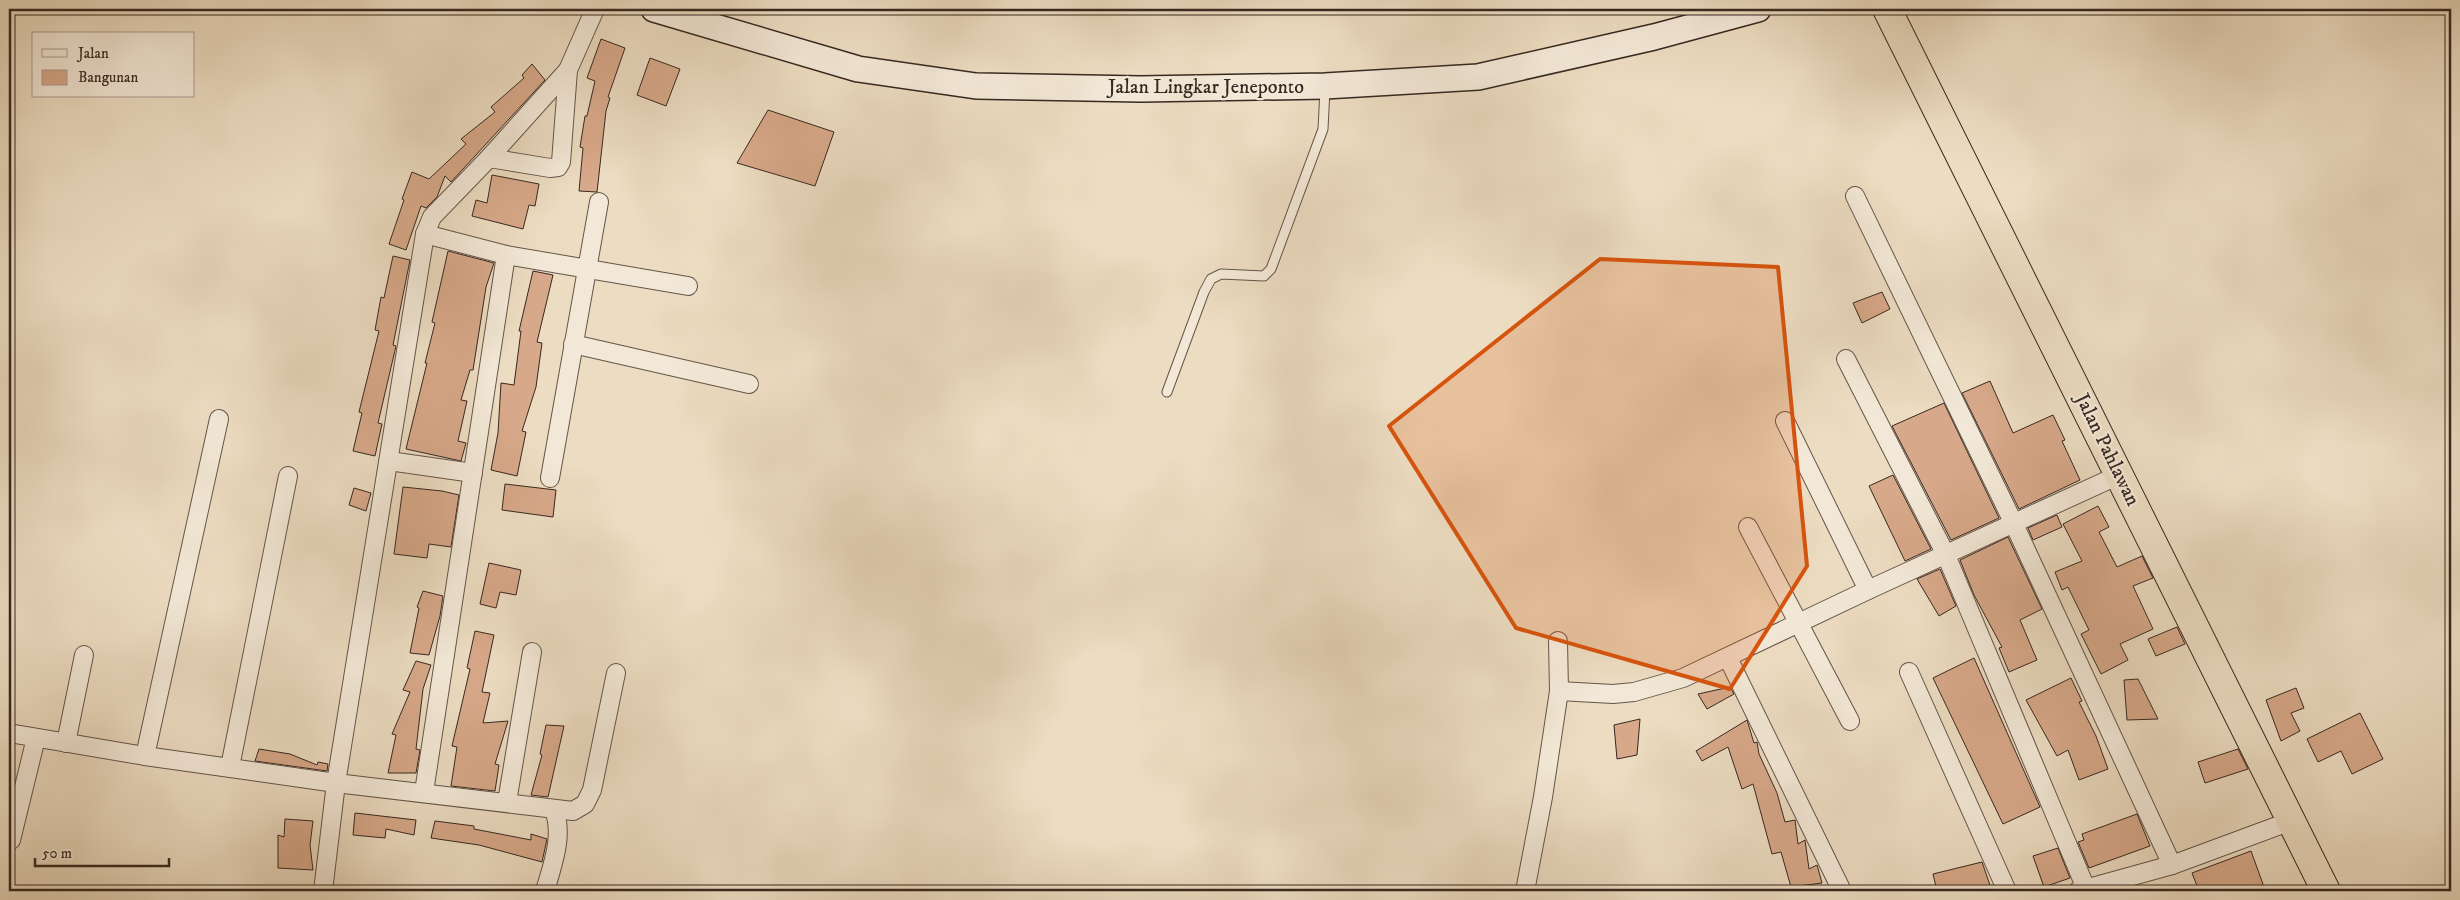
<svg xmlns="http://www.w3.org/2000/svg" width="2460" height="900" font-family="'IM FELL DW Pica',serif">
  <style>
    .building { fill: #d7a889; stroke: #372821 }
    .lines { fill: none; stroke-linecap: round; stroke-linejoin: round }
    .service-casing { stroke: #645549; stroke-width: 11 }
    .minor-casing { stroke: #645549; stroke-width: 20 }
    .secondary-casing { stroke: #372821; stroke-width: 28 }
    .trunk-casing { stroke: #372821; stroke-width: 30 }
    .service { stroke: #f3e8d7; stroke-width: 9 }
    .minor { stroke: #f3e8d7; stroke-width: 18 }
    .secondary { stroke: #f3e8d7; stroke-width: 25 }
    .trunk { stroke: #ecdcc1; stroke-width: 28 }
    .marked { fill: #d6540e; fill-opacity: 0.2; stroke: #d6540e; stroke-width: 4; stroke-linejoin: round }
    .labels { text-anchor: middle; dominant-baseline: central; stroke-width: 4.5; stroke-linejoin: round; paint-order: stroke }
    .street-label { font-size: 20px; fill: #372821; stroke: #f3e8d7 }
  </style>
  <rect width="100%" height="100%" fill="#ecdcc1"/>
  <filter id="stains"><feTurbulence type="fractalNoise" baseFrequency=".004" numOctaves="4"/><feColorMatrix values="0 0 0 0 .2 0 0 0 0 .09 0 0 0 0 .02 0 0 0 .5 -.17"/></filter>
  <radialGradient id="worn" r=".72"><stop offset=".6" stop-color="#630" stop-opacity="0"/><stop offset="1" stop-color="#630" stop-opacity=".3"/></radialGradient>
  <g class="building">
    <polygon points="601,39 625,48 608,97 610,98 606,111 597,192 579,191 583,148 580,147 585,116 587,116 595,81 587,78"/>
    <polygon points="650,58 680,69 666,106 637,95"/>
    <polygon points="532,64 545,80 451,182 445,176 437,197 426,208 421,206 406,250 389,244 404,200 402,199 412,172 429,179 466,144 461,139 495,112 491,107 524,78 522,75"/>
    <polygon points="768,110 834,132 815,186 737,163"/>
    <polygon points="492,175 539,184 535,206 529,205 523,229 472,216 476,200 487,203"/>
    <polygon points="448,251 494,263 486,287 473,370 470,370 461,400 467,401 458,441 466,443 461,461 406,449 427,363 425,363 435,323 432,322"/>
    <polygon points="393,256 410,260 393,345 396,346 378,423 382,424 375,456 353,451 362,413 359,412 379,331 375,330 381,297 384,298"/>
    <polygon points="533,271 553,275 537,342 542,343 536,387 522,431 526,432 517,476 491,470 498,433 501,383 514,385 521,331 519,331"/>
    <polygon points="1882,292 1890,309 1862,323 1853,303"/>
    <polygon points="1990,381 2013,433 2053,415 2065,440 2062,441 2080,480 2019,509 1962,393"/>
    <polygon points="1944,403 1999,518 1951,540 1892,426"/>
    <polygon points="1893,475 1931,549 1905,561 1869,486"/>
    <polygon points="505,484 556,490 553,517 502,510"/>
    <polygon points="403,487 442,491 459,495 451,547 429,544 427,558 394,554"/>
    <polygon points="354,488 371,493 366,511 349,505"/>
    <polygon points="2098,506 2109,527 2099,532 2117,567 2142,556 2153,578 2133,586 2153,629 2120,644 2128,660 2101,674 2081,634 2089,630 2068,587 2062,590 2055,572 2082,561 2063,524"/>
    <polygon points="2057,515 2062,527 2033,540 2028,528"/>
    <polygon points="2008,537 2042,609 2020,620 2037,660 2009,672 1999,648 2002,647 1974,595 1960,560"/>
    <polygon points="489,563 521,570 516,595 500,592 496,608 480,604"/>
    <polygon points="1940,569 1956,606 1939,616 1917,579"/>
    <polygon points="423,591 443,596 440,616 429,655 410,653 419,608 417,607"/>
    <polygon points="2177,627 2185,644 2156,656 2148,639"/>
    <polygon points="475,631 494,635 482,692 490,693 483,723 508,721 495,764 499,765 495,791 451,786 457,747 452,746 470,669 467,668"/>
    <polygon points="1974,658 2040,807 2003,824 1933,678"/>
    <polygon points="416,661 431,665 423,689 416,749 420,750 416,773 388,773 396,735 392,734 410,692 403,690"/>
    <polygon points="2071,678 2082,701 2079,702 2096,736 2108,769 2079,780 2068,750 2057,756 2026,700"/>
    <polygon points="2138,679 2158,719 2127,720 2124,680"/>
    <polygon points="1730,687 1734,694 1707,709 1698,694"/>
    <polygon points="2296,688 2304,708 2291,713 2300,731 2281,741 2266,700"/>
    <polygon points="2360,713 2383,759 2352,774 2341,751 2318,762 2307,739"/>
    <polygon points="1640,719 1637,755 1617,759 1614,725"/>
    <polygon points="1747,720 1754,743 1757,742 1759,754 1777,793 1785,822 1795,820 1798,844 1805,840 1809,869 1817,865 1822,883 1791,887 1781,852 1772,854 1753,784 1742,789 1728,747 1702,761 1696,751"/>
    <polygon points="546,725 564,726 548,797 531,795 542,755 540,754"/>
    <polygon points="259,749 290,754 317,765 318,762 328,764 327,771 255,761"/>
    <polygon points="2238,749 2248,769 2205,783 2198,762"/>
    <polygon points="355,813 416,820 414,835 386,829 385,838 353,835"/>
    <polygon points="2137,814 2150,846 2089,868 2078,842 2084,840 2082,834"/>
    <polygon points="285,819 313,821 310,845 313,870 278,868 278,835 284,837"/>
    <polygon points="435,821 474,826 474,829 531,840 531,834 547,839 542,862 479,845 431,838"/>
    <polygon points="2058,848 2070,878 2044,887 2033,856"/>
    <polygon points="2251,851 2264,887 2252,891 2199,891 2192,873"/>
    <polygon points="1982,862 1992,891 1937,891 1933,874"/>
  </g>
  <g class="lines">
    <g class="service-casing">
      <polyline id="service" points="1167,392 1204,292 1211,279 1221,274 1264,276 1271,269 1323,129 1325,89"/>
    </g>
    <g class="minor-casing">
      <g id="minor">
        <polyline points="489,158 550,168 558,167 561,162 568,70"/>
        <polyline points="1855,196 2014,524 2172,865"/>
        <polyline points="425,234 506,255 688,286"/>
        <polyline points="573,344 749,384"/>
        <polyline points="1846,359 1946,555 2087,891"/>
        <polyline points="1785,421 1868,590"/>
        <polyline points="389,461 473,473"/>
        <polyline points="550,478 599,202"/>
        <polyline points="1748,527 1850,721"/>
        <polyline points="1728,658 1842,891"/>
        <polyline points="1909,672 2007,891"/>
        <polyline points="1559,691 1613,694 1634,692 1683,678 1868,590 2119,475"/>
        <polyline points="9,733 145,756 336,783 573,811 585,804 592,790 616,673"/>
        <polyline points="66,743 84,655"/>
        <polyline points="145,756 219,419"/>
        <polyline points="230,767 288,476"/>
        <polyline points="424,792 506,255"/>
        <polyline points="507,802 532,652"/>
        <polyline points="11,840 36,738"/>
        <polyline points="323,891 336,783 425,234 432,217 489,158 568,70 595,9"/>
        <path d="M545,891c7,-25 19,-55 9,-81"/>
        <polyline points="1525,891 1543,797 1559,691 1558,641"/>
        <polyline points="2078,891 2172,865 2291,821"/>
      </g>
    </g>
    <g class="secondary-casing">
      <polyline id="secondary" points="654,9 858,69 976,86 1141,89 1325,86 1478,77 1654,37 1758,9"/>
    </g>
    <g class="trunk-casing">
      <polyline id="trunk" points="1887,9 2326,891"/>
    </g>
    <use href="#service" class="service"/>
    <use href="#minor" class="minor"/>
    <use href="#secondary" class="secondary"/>
    <use href="#trunk" class="trunk"/>
  </g>
  <path class="marked" d="M1600,259l178,8 29,299 -77,123 -214,-61 -127,-202z"/>
  <g class="labels">
    <g class="street-label">
      <text x="1206" y="87">Jalan Lingkar Jeneponto</text>
      <text transform="translate(2107 450) rotate(64)">Jalan Pahlawan</text>
    </g>
  </g>
  <rect width="2460" height="900" fill="none" stroke="#ecdcc1" stroke-width="30"/>
  <rect x="10" y="10" width="2440" height="880" fill="none" stroke="#372821" stroke-width="2.5"/>
  <rect x="15" y="15" width="2430" height="870" fill="none" stroke="#372821"/>
  <rect x="32" y="32" width="162" height="65" fill="#f3e8d7" stroke="#a89b8e"/>
  <rect x="42" y="49" width="25" height="8" fill="#f3e8d7" stroke="#a89b8e"/>
  <text x="78" y="58" font-size="15" fill="#372821">Jalan</text>
  <rect x="42" y="70" width="25" height="15" fill="#d7a889" stroke="#a89b8e"/>
  <text x="78" y="82" font-size="15" fill="#372821">Bangunan</text>
  <path d="M35 858v8h134v-8" fill="none" stroke="#372821" stroke-width="2.5"/>
  <text x="42" y="858" font-size="15" fill="#372821" stroke="#f3e8d7" stroke-width="4" paint-order="stroke">50 m</text>
  <rect width="100%" height="100%" filter="url(#stains)"/>
  <rect width="100%" height="100%" fill="url(#worn)"/>
</svg>
